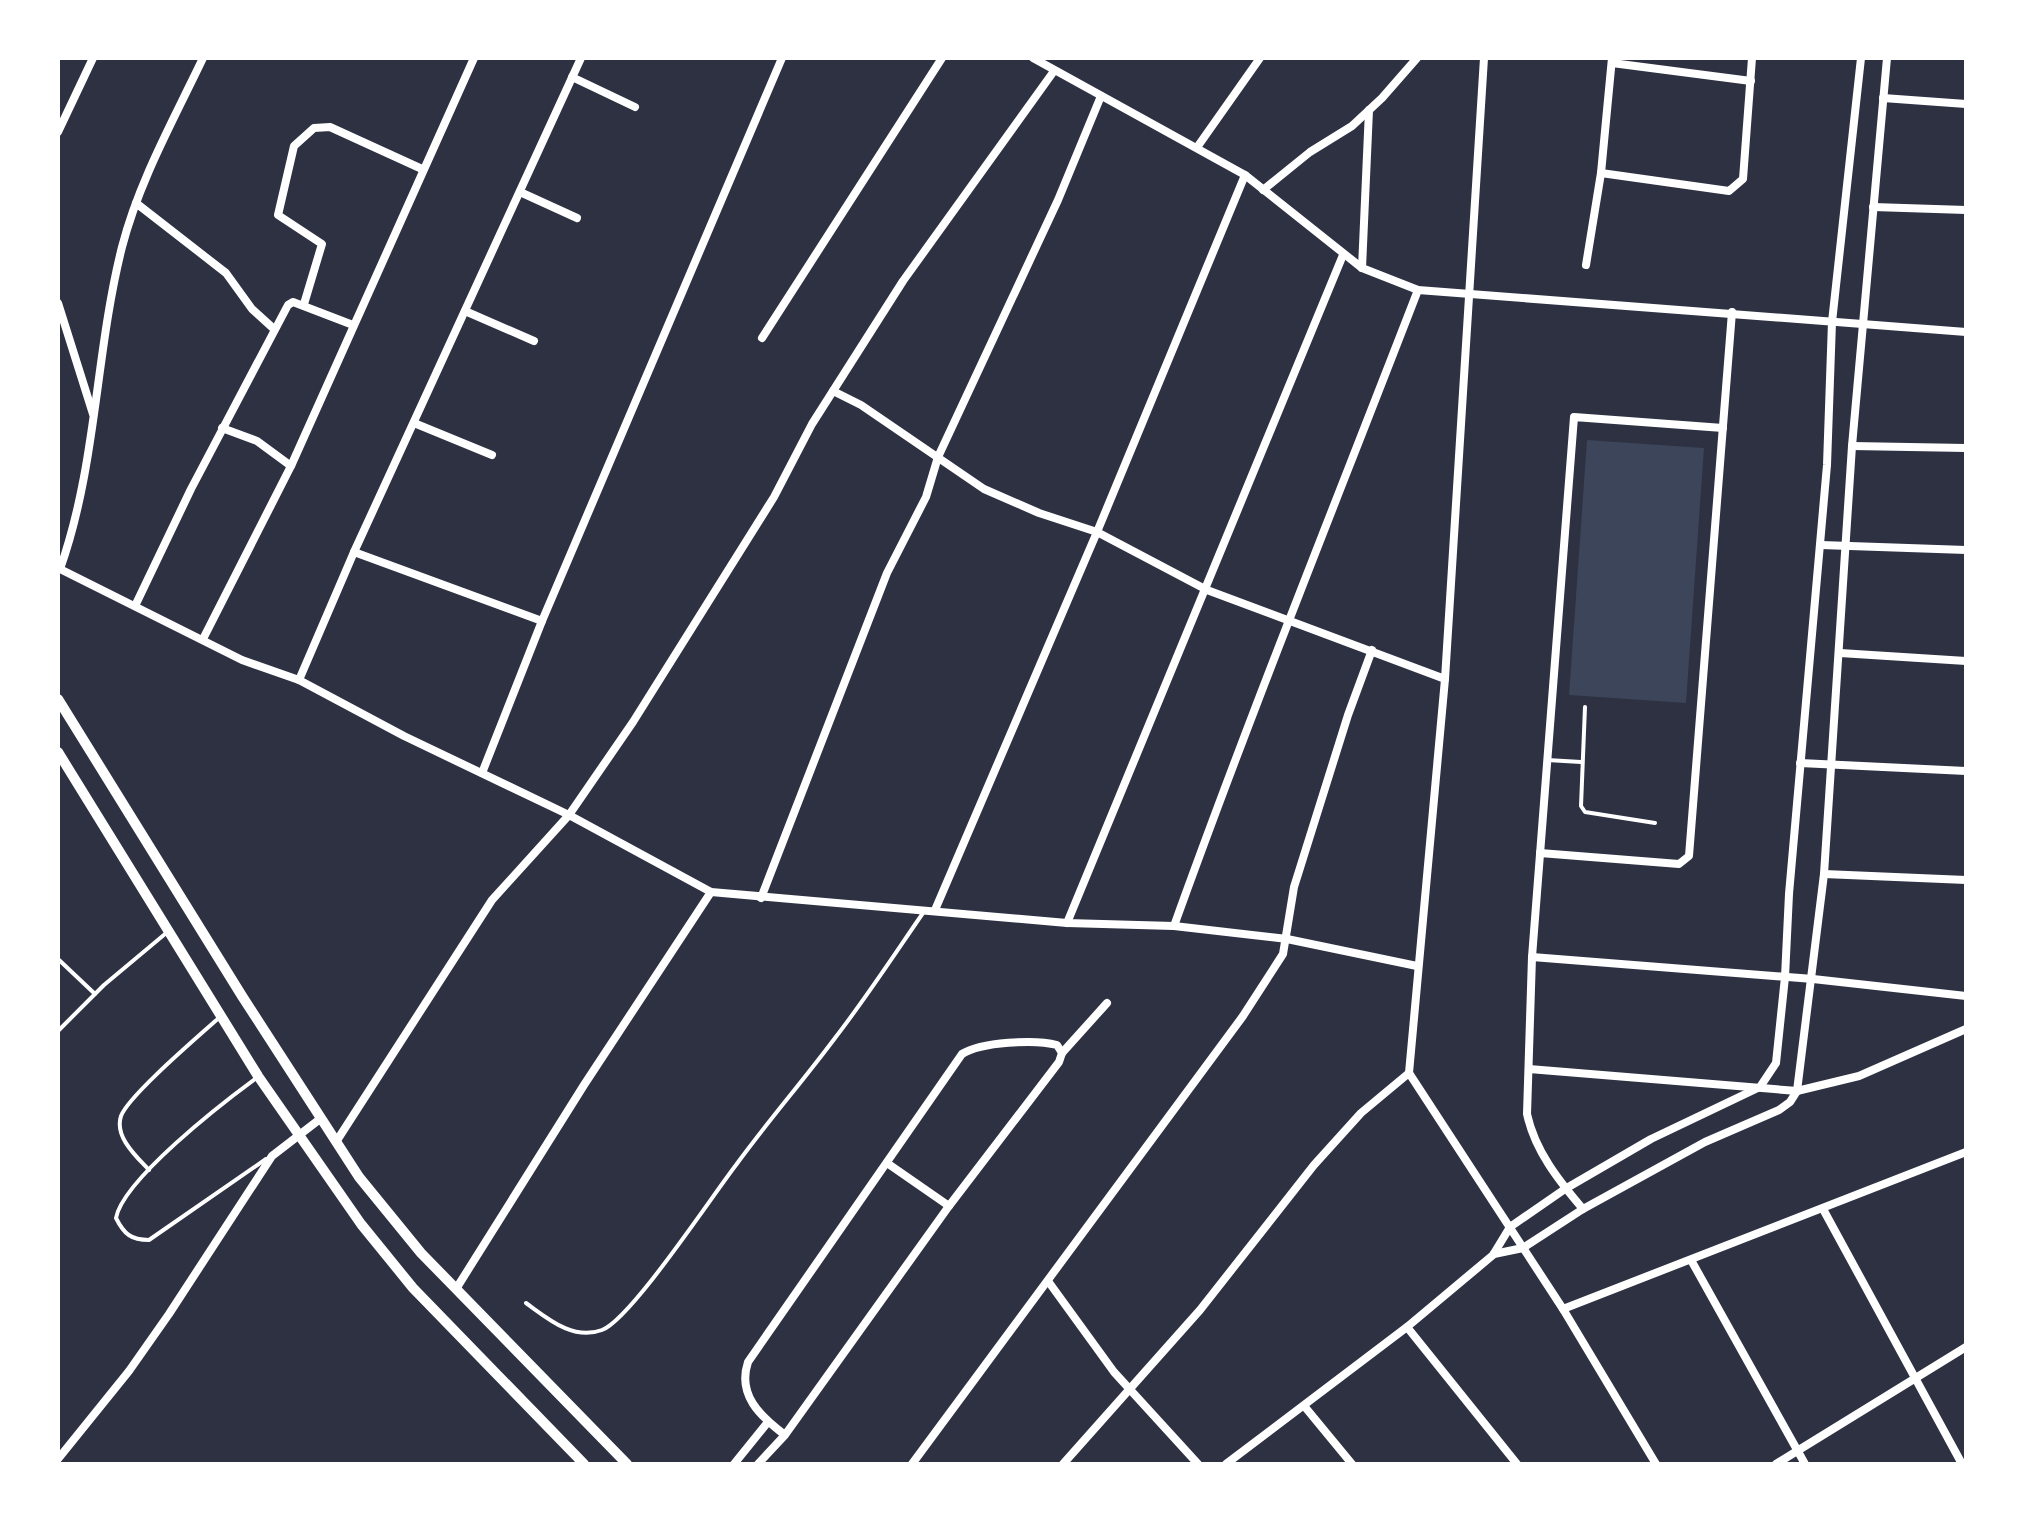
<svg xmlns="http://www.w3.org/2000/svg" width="2024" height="1522" font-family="Karla,sans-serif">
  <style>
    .green { fill: #3c4559 }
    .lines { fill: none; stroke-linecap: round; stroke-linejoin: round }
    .service { stroke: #fff; stroke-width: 4 }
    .minor { stroke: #fff; stroke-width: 8 }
    .secondary { stroke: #fff; stroke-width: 10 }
  </style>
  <rect width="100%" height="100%" fill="#2d3142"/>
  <polygon class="green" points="1587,440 1704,448 1686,703 1569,695"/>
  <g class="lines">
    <g class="service">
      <polyline points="1585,707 1581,806 1585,812 1655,823"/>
      <polyline points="1547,760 1581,762"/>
      <polyline points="58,959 95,994"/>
      <polyline points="58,1031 104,985 165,934"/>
      <path d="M255,1079c-34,25 -132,101 -139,139 8,16 15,22 33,22l117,-81"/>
      <path d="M149,1170c-12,-13 -35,-33 -28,-54 8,-21 80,-82 100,-100"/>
      <path d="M526,1303c21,15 47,38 76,27 29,-11 110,-134 134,-165 32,-44 67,-84 99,-127 31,-40 59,-83 88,-125"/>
    </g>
    <g class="minor">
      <polyline points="1033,58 1245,175 1362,268 1418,290 1966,332"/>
      <polyline points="1612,63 1751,81"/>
      <polyline points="572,77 635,107"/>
      <polyline points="1883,98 1966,104"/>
      <polyline points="58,132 93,58"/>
      <polyline points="1198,146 1260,58"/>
      <polyline points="1601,173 1729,191 1743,179 1752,58"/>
      <polyline points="1263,190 1310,152 1352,126 1382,98 1417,58"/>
      <polyline points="520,192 577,218"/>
      <polyline points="136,203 226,273 252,309 274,329"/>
      <polyline points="1873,207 1966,210"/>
      <polyline points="1586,265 1601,173 1612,58"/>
      <polyline points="1362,268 1369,110"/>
      <polyline points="58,303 93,414"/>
      <polyline points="304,304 322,244 278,215 294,146 314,128 330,127 422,169"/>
      <polyline points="465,311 534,341"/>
      <polyline points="762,338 942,58"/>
      <polyline points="833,391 861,405 984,489 1039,513 1097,532 1207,590 1445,679"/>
      <polyline points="414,423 492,455"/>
      <polyline points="222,428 257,441 291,466"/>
      <polyline points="1852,446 1966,448"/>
      <polyline points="1821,545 1966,550"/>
      <polyline points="354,552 542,621"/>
      <polyline points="60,569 242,660 299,680 404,736 569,815 711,892 1067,923 1174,926 1287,939 1417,966"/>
      <path d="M60,569c37,-104 35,-215 62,-322 17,-66 52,-128 81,-189"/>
      <polyline points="135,606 191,489 288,305 293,302 353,325"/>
      <polyline points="203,639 291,466 474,58"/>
      <polyline points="1840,653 1966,661"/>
      <polyline points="299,680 354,552 581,58"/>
      <polyline points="1800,763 1966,771"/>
      <polyline points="482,773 542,621 782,58"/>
      <polyline points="1540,853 1679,864 1689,856 1732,312"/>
      <polyline points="1824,874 1966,880"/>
      <polyline points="761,898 887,573 926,497 938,457 1058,200 1101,96"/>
      <polyline points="935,910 1097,532 1245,175"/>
      <polyline points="1067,923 1343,255"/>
      <path d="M1174,926c77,-214 162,-424 244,-636"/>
      <polyline points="1532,957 1813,979 1966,996"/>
      <polyline points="1062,1053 1107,1003"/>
      <polyline points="1529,1069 1797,1091 1859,1076 1966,1029"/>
      <polyline points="1409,1073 1445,679 1484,58"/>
      <polyline points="1409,1073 1563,1309 1656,1464"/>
      <polyline points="336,1142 492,900 569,815 633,722 774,497 812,424 903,281 1054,71"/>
      <polyline points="887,1163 949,1206"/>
      <path d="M1583,1209c-24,-28 -48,-58 -56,-95l5,-157 42,-540 149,11"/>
      <polyline points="1823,1209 1962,1464"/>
      <polyline points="1494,1254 1523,1248 1583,1209 1705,1142 1779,1110 1790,1102 1797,1091 1824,874 1852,446 1887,58"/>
      <polyline points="1691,1260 1805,1464"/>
      <polyline points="1048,1281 1114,1372 1198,1464"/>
      <polyline points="456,1289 584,1085 711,892"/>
      <polyline points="1563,1309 1966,1152"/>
      <polyline points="1407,1327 1517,1464"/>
      <polyline points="1305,1407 1352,1464"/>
      <polyline points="58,1459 129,1371 169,1314 272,1156 320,1119"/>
      <polyline points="734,1464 768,1422"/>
      <path d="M758,1464l27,-29 164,-229 110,-144 3,-9 -5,-8c-22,-6 -76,-3 -95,9l-214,308c-11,33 12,54 37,73"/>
      <polyline points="912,1464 1243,1016 1283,954 1294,887 1348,715 1372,650"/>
      <polyline points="1063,1464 1200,1310 1314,1165 1361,1113 1409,1073"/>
      <polyline points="1226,1464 1407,1327 1493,1255 1510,1227 1565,1189 1651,1139 1760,1087 1776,1063 1785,977 1789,894 1827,465 1832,322 1861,58"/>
      <polyline points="1776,1464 1966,1347"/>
    </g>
    <g class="secondary">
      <polyline points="58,699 242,996 359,1177 421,1253 627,1464"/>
      <polyline points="58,752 258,1076 361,1224 413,1288 584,1464"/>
    </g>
  </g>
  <rect width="2024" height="1522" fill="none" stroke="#ffffff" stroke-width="120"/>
</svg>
